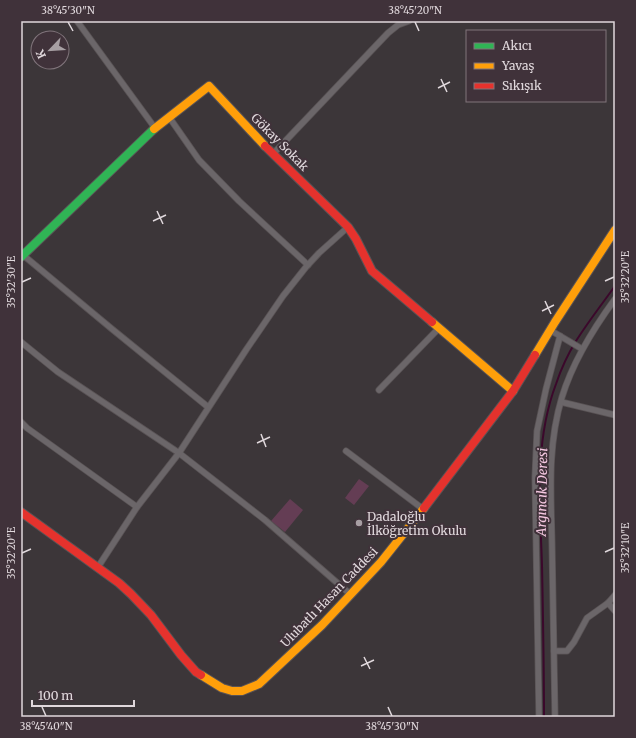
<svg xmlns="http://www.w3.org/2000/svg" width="636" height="738" font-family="Merriweather,serif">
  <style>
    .green { fill: #643d54 }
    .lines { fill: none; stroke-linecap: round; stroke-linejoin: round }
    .stream { stroke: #3b082b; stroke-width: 2 }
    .street-casing { stroke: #595355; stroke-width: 7 }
    .fast-casing { stroke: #595355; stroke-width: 10 }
    .slow-casing { stroke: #595355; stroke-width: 10 }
    .jam-casing { stroke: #595355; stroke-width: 10 }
    .street { stroke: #6b6669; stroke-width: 5.5 }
    .fast { stroke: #30b455; stroke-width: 8 }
    .slow { stroke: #ff9f0a; stroke-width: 8 }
    .jam { stroke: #e5322d; stroke-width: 8 }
    .ticks { fill: none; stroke: #e0d8dc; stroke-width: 1.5 }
    .poi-dot { fill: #a79fa3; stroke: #40323a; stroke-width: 1.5 }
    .labels { text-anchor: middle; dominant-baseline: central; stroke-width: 4; stroke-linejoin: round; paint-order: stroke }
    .street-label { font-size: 12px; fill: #e0d8dc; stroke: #40323a }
    .poi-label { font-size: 12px; fill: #e0d8dc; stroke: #40323a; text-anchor: start }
    .water-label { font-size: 13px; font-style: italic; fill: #f5c8e1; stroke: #40323a }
    .neatline { fill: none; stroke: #e0d8dc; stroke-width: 1.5 }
    .ticks-label { font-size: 10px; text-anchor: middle; fill: #e0d8dc }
  </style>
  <rect width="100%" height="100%" fill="#3c3639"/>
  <g class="green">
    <polygon points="359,479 369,486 354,505 345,498"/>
    <polygon points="290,499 303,510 285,532 271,521"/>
  </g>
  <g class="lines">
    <path class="stream" d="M544,717c0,-51 -1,-101 -2,-152 -2,-60 -8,-123 14,-181 5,-15 12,-30 20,-43 12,-19 26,-37 39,-55"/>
    <g class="street-casing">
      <g id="street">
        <polyline points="77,21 155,128"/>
        <polyline points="169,117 199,160 239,201 308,265"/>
        <polyline points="273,154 388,33 398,25 409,21"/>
        <polyline points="23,255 112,329 208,407"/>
        <polyline points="550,330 582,349"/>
        <polyline points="21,342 58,372 179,453 265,520 350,594"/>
        <polyline points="379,390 439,328"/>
        <polyline points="561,402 615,415"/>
        <polyline points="21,422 27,428 137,507"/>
        <polyline points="346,451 423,509"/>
        <polyline points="98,567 137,507 179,453 246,350 283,296 306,267 319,253 348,227"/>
        <polyline points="608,603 615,611"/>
        <polyline points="554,651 567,651 574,642 587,618 608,603 615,595"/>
        <polyline points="539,717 535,477 537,431 546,389 560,336"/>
        <path d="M555,717c-1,-58 -2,-115 -3,-173 -1,-50 -5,-97 10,-147 11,-36 31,-68 53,-98"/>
      </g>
    </g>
    <g class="fast-casing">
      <polyline id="fast" points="21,257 154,129"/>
    </g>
    <g class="slow-casing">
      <g id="slow">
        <polyline points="154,129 209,86 265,146"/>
        <polyline points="432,322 513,391"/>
        <polyline points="535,355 555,322 615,230"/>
        <polyline points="201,675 222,688 232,691 242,691 259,684 322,625 381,562 424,508"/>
      </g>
    </g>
    <g class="jam-casing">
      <g id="jam">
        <polyline points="265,146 348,227 356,239 372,271 432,322"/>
        <polyline points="424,508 513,391 535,355"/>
        <polyline points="21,512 119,583 131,594 151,615 181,655 196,672 201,675"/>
      </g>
    </g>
    <use href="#street" class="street"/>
    <use href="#fast" class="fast"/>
    <use href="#slow" class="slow"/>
    <use href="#jam" class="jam"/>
  </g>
  <path class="ticks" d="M68,22l5,9M415,22l4,9M441,79l6,13M438,88l12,-6M157,211l6,13M153,221l13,-6M605,281l9,-4M22,282l9,-4M545,301l6,13M542,311l12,-6M261,434l5,13M257,443l13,-6M605,552l9,-4M22,553l9,-4M364,657l6,12M361,666l13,-6M42,707l4,9M388,707l4,9"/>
  <circle class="poi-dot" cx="359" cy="523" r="4"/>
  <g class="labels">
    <g class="street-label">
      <text transform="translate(280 142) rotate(45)">Gökay Sokak</text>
      <text transform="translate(329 597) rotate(-46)">Ulubatlı Hasan Caddesi</text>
    </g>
    <g class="poi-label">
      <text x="367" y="516">Dadaloğlu<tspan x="367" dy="14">İlköğretim Okulu</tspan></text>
    </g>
    <g class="water-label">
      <text transform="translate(542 492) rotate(-89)">Argıncık Deresi</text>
    </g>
  </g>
  <rect width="636" height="738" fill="none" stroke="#40323a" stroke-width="44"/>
  <rect x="466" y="30" width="140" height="72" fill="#40323a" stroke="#80747b"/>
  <rect x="474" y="43" width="20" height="6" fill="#30b455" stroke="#80747b"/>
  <text x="502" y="50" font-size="12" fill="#e0d8dc">Akıcı</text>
  <rect x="474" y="63" width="20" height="6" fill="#ff9f0a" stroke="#80747b"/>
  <text x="502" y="70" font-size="12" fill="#e0d8dc">Yavaş</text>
  <rect x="474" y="83" width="20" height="6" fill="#e5322d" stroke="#80747b"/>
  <text x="502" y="90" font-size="12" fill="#e0d8dc">Sıkışık</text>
  <g transform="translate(50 50) rotate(245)"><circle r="19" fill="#40323a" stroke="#80747b"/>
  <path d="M0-3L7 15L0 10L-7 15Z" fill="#a79fa3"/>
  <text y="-6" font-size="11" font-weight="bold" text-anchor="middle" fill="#e0d8dc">K</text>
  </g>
  <path d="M32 700v6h102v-6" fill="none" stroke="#e0d8dc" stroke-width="2"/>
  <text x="38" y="700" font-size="12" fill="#e0d8dc" stroke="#40323a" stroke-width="3" paint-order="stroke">100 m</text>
  <rect x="22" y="22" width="592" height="694" class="neatline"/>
  <g class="ticks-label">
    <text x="68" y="14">38°45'30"N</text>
    <text x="415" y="14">38°45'20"N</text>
    <text transform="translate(625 277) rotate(-90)" y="4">35°32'20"E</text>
    <text transform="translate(11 282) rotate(-90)" y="4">35°32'30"E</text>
    <text transform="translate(625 548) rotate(-90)" y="4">35°32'10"E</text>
    <text transform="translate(11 553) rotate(-90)" y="4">35°32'20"E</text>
    <text x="46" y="730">38°45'40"N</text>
    <text x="392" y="730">38°45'30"N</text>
  </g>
</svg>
